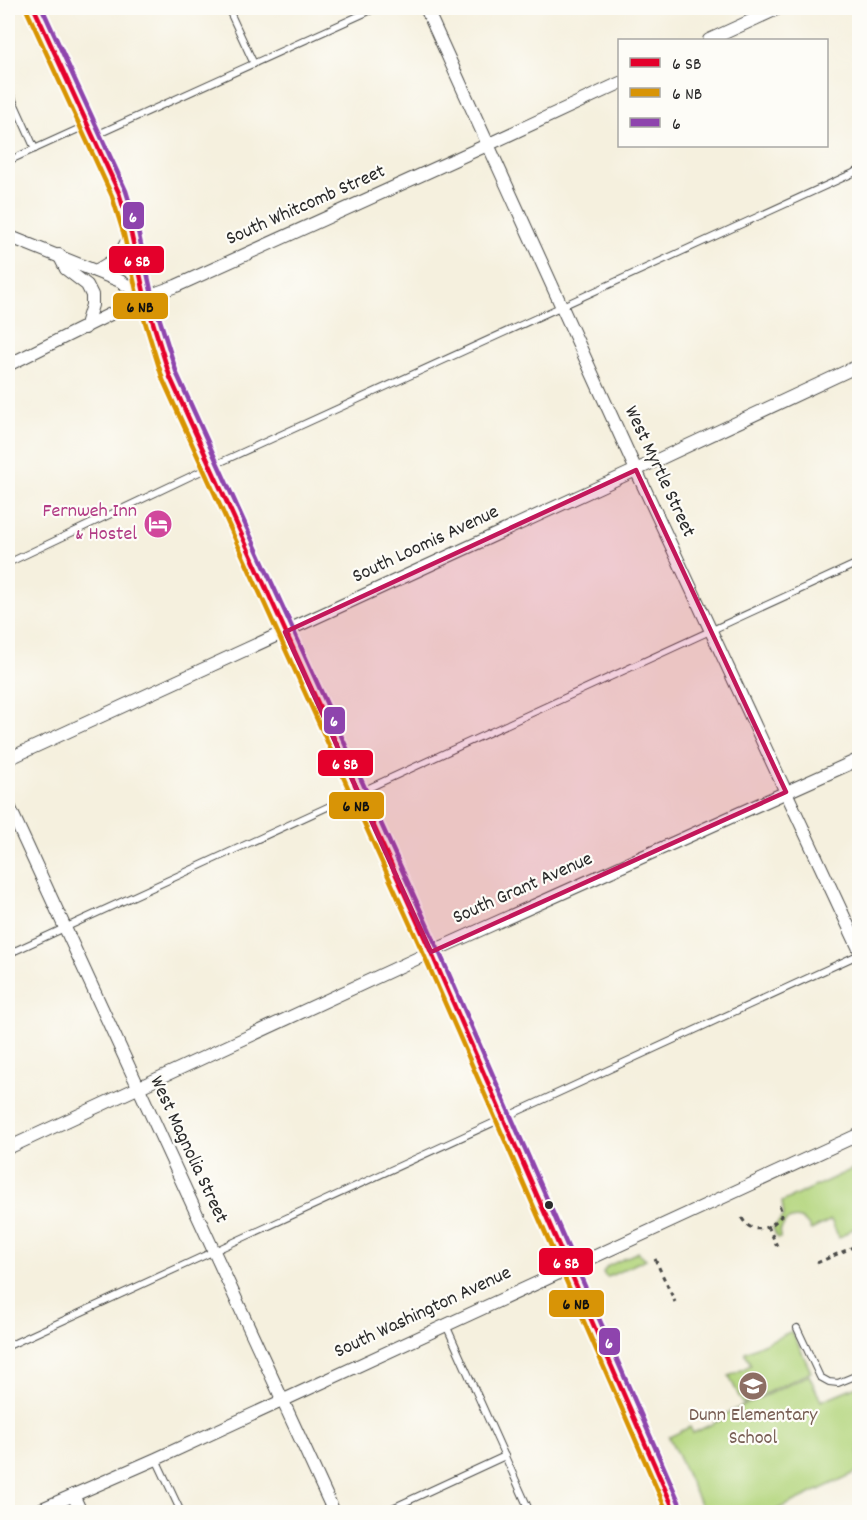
<svg xmlns="http://www.w3.org/2000/svg" width="867" height="1520" font-family="Dekko,sans-serif">
  <style>
    .green { fill: #b3d57d; stroke: #6f8054; stroke-width: 1.5 }
    .lines { fill: none; stroke-linecap: round; stroke-linejoin: round }
    .lane-casing { stroke: #494946; stroke-width: 8 }
    .street-casing { stroke: #494946; stroke-width: 14 }
    .primary-casing { stroke: #494946; stroke-width: 22 }
    .path { stroke: #494946; stroke-width: 3; stroke-dasharray: 4.5 4.5; stroke-linecap: butt }
    .lane { stroke: #fff; stroke-width: 6 }
    .street { stroke: #fff; stroke-width: 12 }
    .primary { stroke: #fbbd6e; stroke-width: 20 }
    .bus-1-casing { stroke: #fdfcf7; stroke-width: 9 }
    .bus-2-casing { stroke: #fdfcf7; stroke-width: 9 }
    .bus-3-casing { stroke: #fdfcf7; stroke-width: 9 }
    .bus-1 { stroke: #e4002b; stroke-width: 4.5 }
    .bus-2 { stroke: #d89406; stroke-width: 4.5 }
    .bus-3 { stroke: #8e44ad; stroke-width: 4.5 }
    .marked { fill: #c2185b; fill-opacity: 0.2; stroke: #c2185b; stroke-width: 4.5; stroke-linejoin: round }
    .bus-dot { fill: #2b2b2b; stroke: #fdfcf7; stroke-width: 2 }
    .labels { text-anchor: middle; dominant-baseline: central; stroke-width: 4.5; stroke-linejoin: round; paint-order: stroke }
    .street-label { font-size: 20px; fill: #2b2b2b; stroke: #fdfcf7 }
    .hotel-label { font-size: 20px; fill: #b23c85; stroke: #fdfcf7; text-anchor: end }
    .education-label { font-size: 20px; fill: #785e54; stroke: #fdfcf7 }
    .line-badge { stroke: #fdfcf7; stroke-width: 2 }
    .badge-label { font-size: 16px; text-anchor: middle; font-weight: bold; fill: #fff }
    .pale-badge-label { font-size: 16px; text-anchor: middle; font-weight: bold; fill: #111 }
  </style>
  <rect width="100%" height="100%" fill="#fdfcf7"/>
  <filter id="ink" filterUnits="userSpaceOnUse"><feTurbulence type="fractalNoise" baseFrequency=".0167" numOctaves="2"/><feDisplacementMap in="SourceGraphic" scale="12" xChannelSelector="R" yChannelSelector="G"/><feConvolveMatrix kernelMatrix="1 2 1 2 8 2 1 2 1" color-interpolation-filters="sRGB"/></filter>
  <filter id="wash" filterUnits="userSpaceOnUse"><feTurbulence type="fractalNoise" baseFrequency=".008" numOctaves="4" result="noise"/><feDisplacementMap in="SourceGraphic" scale="24" xChannelSelector="R" yChannelSelector="G"/><feGaussianBlur stdDeviation="1.35" result="paint"/><feColorMatrix in="noise" values="0 0 0 0 0 0 0 0 0 0 0 0 0 0 0 0 0 1.4 0 .05"/><feComposite in="paint" operator="in"/></filter>
  <g filter="url(#wash)">
    <rect width="100%" height="100%" fill="#f5f0de"/>
    <g class="green">
      <path d="M859,1166v72l-5,-10 -15,10 -8,-18 -20,10c-6,-12 -15,-15 -26,-8l-5,9v7h-3l-4,-10 11,-12 -2,-14z"/>
      <polygon points="638,1252 646,1259 608,1277 605,1276 603,1272 608,1266"/>
      <polygon points="792,1331 811,1372 743,1404 729,1376 751,1365 745,1352"/>
      <polygon points="809,1375 821,1401 859,1385 859,1471 772,1512 704,1512 669,1437 690,1427 693,1433 725,1418 724,1415"/>
    </g>
  </g>
  <g filter="url(#ink)">
    <g class="lines">
      <g class="lane-casing">
        <g id="lane">
          <polyline points="228,8 254,64"/>
          <polyline points="8,89 35,149"/>
          <polyline points="94,136 376,8"/>
          <polyline points="8,161 85,126"/>
          <polyline points="8,563 210,467 860,170"/>
          <polyline points="8,954 860,562"/>
          <polyline points="446,1325 530,1512"/>
          <polyline points="797,1328 820,1377 829,1382 838,1383 860,1374"/>
          <polyline points="8,1346 860,954"/>
          <polyline points="156,1459 181,1512"/>
          <polyline points="384,1512 505,1456"/>
        </g>
      </g>
      <g class="street-casing">
        <g id="street">
          <polyline points="426,8 636,470 860,951"/>
          <polyline points="709,40 779,8"/>
          <polyline points="8,236 120,281 145,297"/>
          <polyline points="59,255 66,269 87,285 92,295 92,305 85,328"/>
          <polyline points="96,271 119,257 131,233"/>
          <polyline points="8,365 145,297 176,286 487,145 620,83"/>
          <polyline points="8,759 636,470 860,365"/>
          <polyline points="8,804 334,1512"/>
          <polyline points="8,1148 431,952 860,759"/>
          <polyline points="73,1495 81,1512"/>
          <polyline points="35,1512 156,1459 860,1134"/>
        </g>
      </g>
      <g class="primary-casing">
        <polyline id="primary" points="34,8 119,193 131,233 145,297 170,377 431,952 675,1512"/>
      </g>
      <g class="path">
        <path d="M742,1218c9,18 29,11 39,-2v-6l-3,-8"/>
        <polyline points="768,1226 777,1246"/>
        <polyline points="655,1259 675,1302"/>
        <polyline points="817,1263 860,1244"/>
      </g>
      <use href="#lane" class="lane"/>
      <use href="#street" class="street"/>
      <use href="#primary" class="primary"/>
      <g class="bus-1-casing">
        <polyline id="bus-1" points="34,8 119,193 131,233 145,297 170,377 431,952 675,1512"/>
      </g>
      <g class="bus-2-casing">
        <polyline id="bus-2" points="27,11 112,196 124,235 138,299 163,380 424,955 667,1512"/>
      </g>
      <g class="bus-3-casing">
        <polyline id="bus-3" points="42,8 126,191 138,231 152,295 177,374 438,949 682,1509"/>
      </g>
      <use href="#bus-1" class="bus-1"/>
      <use href="#bus-2" class="bus-2"/>
      <use href="#bus-3" class="bus-3"/>
    </g>
  </g>
  <path class="marked" d="M636,470l150,322 -355,160 -146,-320z"/>
  <defs>
    <g id="hotel-disc" transform="scale(1.5)"><circle r="9.5" fill="#d1479c" stroke="#fdfcf7"/><path d="M-6-4.5h1.5V1H6V5H4.5V3h-9V5H-6ZM-4 0a1.8 1.8 0 1 1 3.6 0ZM.5 0V-2.5h3Q6-2.5 6 0Z" fill="#fff"/></g>
    <g id="school-disc" transform="scale(1.5)"><circle r="9.5" fill="#8d6e63" stroke="#fdfcf7"/><path d="M0-5L7-2L0 1L-7-2ZM-4 1L0 2.5L4 1V4Q0 6-4 4Z" fill="#fff"/></g>
  </defs>
  <g fill-rule="evenodd">
    <use href="#hotel-disc" x="158" y="524"/>
    <use href="#school-disc" x="753" y="1386"/>
  </g>
  <circle class="bus-dot" cx="549" cy="1205" r="5"/>
  <g class="labels">
    <g class="street-label">
      <text transform="translate(306 206) rotate(-24)">South Whitcomb Street</text>
      <text transform="translate(659 472) rotate(65)">West Myrtle Street</text>
      <text transform="translate(426 545) rotate(-25)">South Loomis Avenue</text>
      <text transform="translate(523 889) rotate(-24)">South Grant Avenue</text>
      <text transform="translate(188 1150) rotate(65)">West Magnolia Street</text>
      <text transform="translate(423 1313) rotate(-25)">South Washington Avenue</text>
    </g>
    <g class="hotel-label">
      <text x="137" y="512">Fernweh Inn<tspan x="137" dy="23">&amp; Hostel</tspan></text>
    </g>
    <g class="education-label">
      <text x="753" y="1416">Dunn Elementary<tspan x="753" dy="23">School</tspan></text>
    </g>
  </g>
  <g class="line-badge">
    <rect x="122" y="201" width="23" height="29" rx="6" fill="#8e44ad"/>
    <rect x="108" y="245" width="57" height="29" rx="6" fill="#e4002b"/>
    <rect x="112" y="292" width="57" height="28" rx="6" fill="#d89406"/>
    <rect x="323" y="706" width="23" height="29" rx="6" fill="#8e44ad"/>
    <rect x="317" y="749" width="57" height="28" rx="6" fill="#e4002b"/>
    <rect x="328" y="791" width="57" height="29" rx="6" fill="#d89406"/>
    <rect x="538" y="1247" width="56" height="29" rx="6" fill="#e4002b"/>
    <rect x="548" y="1289" width="57" height="29" rx="6" fill="#d89406"/>
    <rect x="598" y="1327" width="23" height="29" rx="6" fill="#8e44ad"/>
  </g>
  <g class="badge-label">
    <text x="133" y="222">6</text>
    <text x="137" y="266">6 SB</text>
    <text x="334" y="726">6</text>
    <text x="345" y="769">6 SB</text>
    <text x="566" y="1268">6 SB</text>
    <text x="609" y="1348">6</text>
  </g>
  <g class="pale-badge-label">
    <text x="140" y="312">6 NB</text>
    <text x="356" y="811">6 NB</text>
    <text x="576" y="1309">6 NB</text>
  </g>
  <rect width="867" height="1520" fill="none" stroke="#fdfcf7" stroke-width="30"/>
  <rect x="618" y="39" width="210" height="108" fill="#fdfcf7" stroke="#a9a8a5" stroke-width="1.5"/>
  <rect x="630" y="58" width="30" height="9" fill="#e4002b" stroke="#a9a8a5" stroke-width="1.5"/>
  <text x="672" y="69" font-size="18" fill="#2b2b2b">6 SB</text>
  <rect x="630" y="88" width="30" height="9" fill="#d89406" stroke="#a9a8a5" stroke-width="1.5"/>
  <text x="672" y="99" font-size="18" fill="#2b2b2b">6 NB</text>
  <rect x="630" y="118" width="30" height="9" fill="#8e44ad" stroke="#a9a8a5" stroke-width="1.5"/>
  <text x="672" y="129" font-size="18" fill="#2b2b2b">6</text>
</svg>
